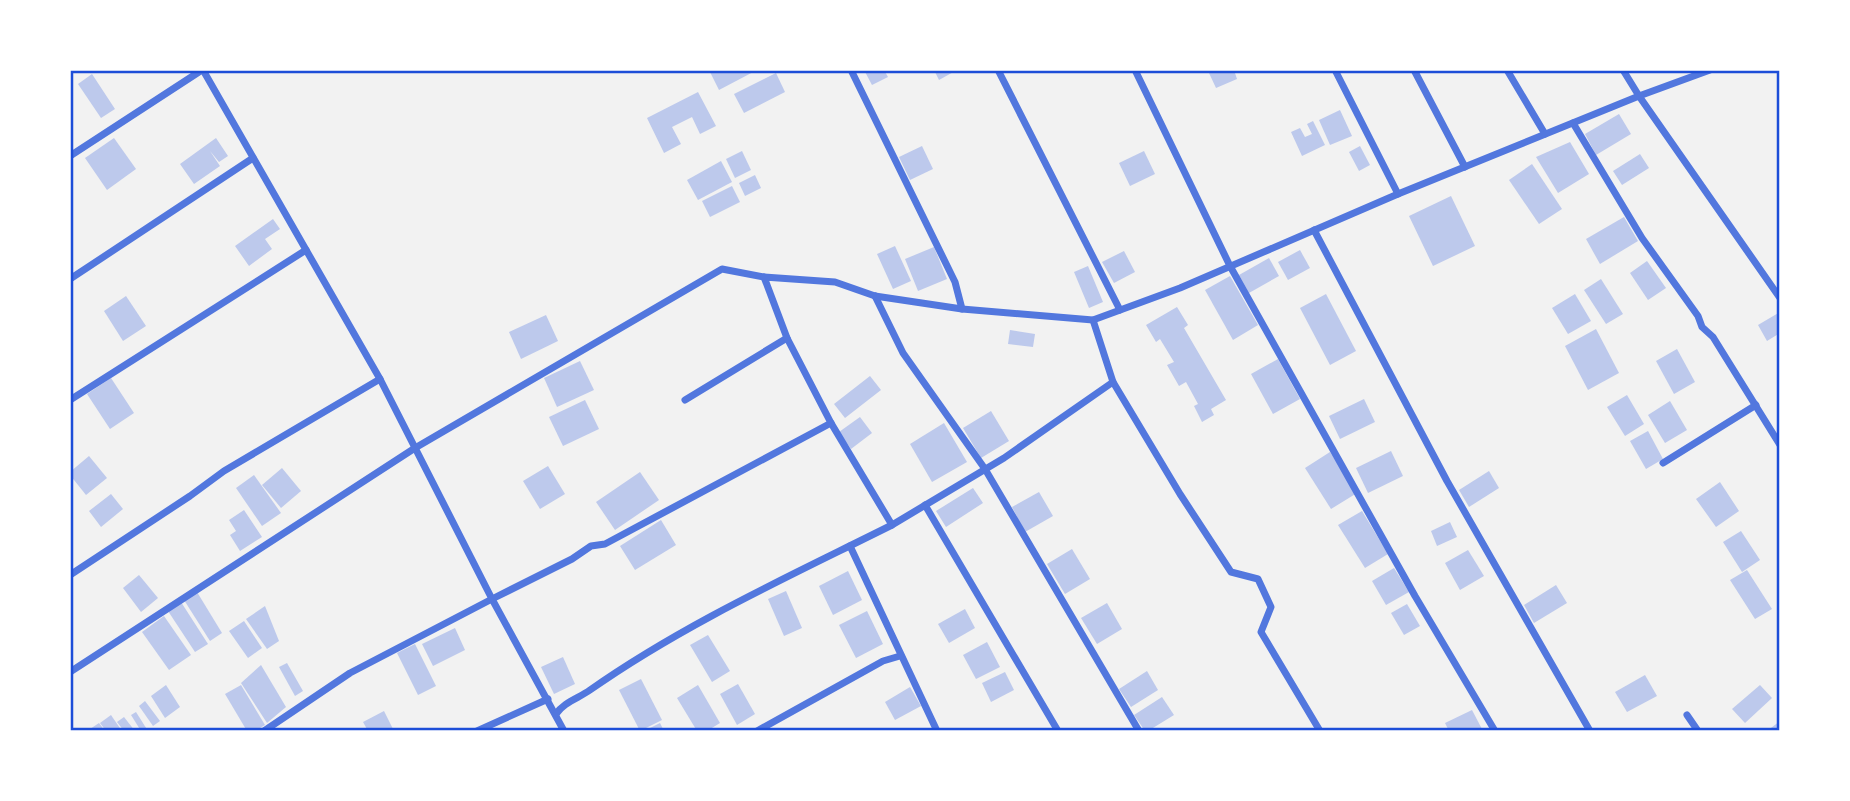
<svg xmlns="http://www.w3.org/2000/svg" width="1850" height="801" font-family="Jost,sans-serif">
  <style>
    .building { fill: #bdc9ec }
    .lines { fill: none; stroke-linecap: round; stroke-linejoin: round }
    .minor { stroke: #5277de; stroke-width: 7 }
    .neatline { fill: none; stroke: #1d4ed8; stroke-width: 2.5 }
  </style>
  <rect width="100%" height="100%" fill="#f2f2f2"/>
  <g class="building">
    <polygon points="709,70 757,70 719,90"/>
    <polygon points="864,70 884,70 888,77 872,85"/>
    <polygon points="934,70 957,70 939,80"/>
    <polygon points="1216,70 1234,70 1237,79 1216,88 1209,73"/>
    <polygon points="776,73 785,92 744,113 734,94"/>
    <polygon points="92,74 115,109 101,118 78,84"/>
    <polygon points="698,92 716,126 700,134 692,117 672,127 681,144 664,153 647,118"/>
    <polygon points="1340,110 1352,136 1330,145 1319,120"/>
    <polygon points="1619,114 1631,134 1596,155 1585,134"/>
    <polygon points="1313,121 1325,145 1302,156 1291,132 1300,128 1305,137 1312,134 1307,124"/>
    <polygon points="114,138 136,169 107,190 85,158"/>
    <polygon points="216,138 228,156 219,162 210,151 220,166 194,184 180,164"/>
    <polygon points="1570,142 1589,174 1558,193 1536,157"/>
    <polygon points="922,146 933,169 910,180 899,157"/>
    <polygon points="1360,146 1370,165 1359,171 1349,152"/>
    <polygon points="742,151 751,170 735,178 726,159"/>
    <polygon points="1144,151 1155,174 1130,186 1119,163"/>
    <polygon points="1640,154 1649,168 1622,185 1613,171"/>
    <polygon points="721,161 732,182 698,200 687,180"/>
    <polygon points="1532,164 1562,209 1539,224 1509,180"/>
    <polygon points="755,175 761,188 745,196 739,183"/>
    <polygon points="732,186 740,202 710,217 702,201"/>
    <polygon points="1451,196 1475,246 1433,266 1409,216"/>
    <polygon points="1624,217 1638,241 1600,264 1586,239"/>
    <polygon points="273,219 280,229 265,239 272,249 249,266 235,246"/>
    <polygon points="895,246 911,281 893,289 877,254"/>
    <polygon points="934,247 947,279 918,291 905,259"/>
    <polygon points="1300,250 1310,268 1288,280 1278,262"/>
    <polygon points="1124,251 1135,272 1114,283 1102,262"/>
    <polygon points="1269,258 1279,276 1249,293 1239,275"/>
    <polygon points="1647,261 1666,288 1648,300 1630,273"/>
    <polygon points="1088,266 1103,302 1089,308 1074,272"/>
    <polygon points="1230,276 1258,325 1233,340 1205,290"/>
    <polygon points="1601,279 1623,314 1606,324 1584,290"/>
    <polygon points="1326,294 1356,351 1330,365 1300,308"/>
    <polygon points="1575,294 1591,321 1568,334 1552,308"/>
    <polygon points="126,296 146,326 123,341 104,311"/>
    <polygon points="1177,307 1188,325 1184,328 1226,400 1211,409 1214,415 1202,422 1194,406 1198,404 1186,382 1179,386 1167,365 1174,362 1160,339 1156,342 1146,325"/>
    <polygon points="1780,312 1780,333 1767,341 1758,325"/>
    <polygon points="546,315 558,341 521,359 509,332"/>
    <polygon points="1596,329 1619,373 1588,390 1565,346"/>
    <polygon points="1010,330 1035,334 1033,347 1008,344"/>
    <polygon points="1677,349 1695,382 1674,394 1656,361"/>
    <polygon points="1278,359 1300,399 1273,414 1251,374"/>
    <polygon points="580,361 594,390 557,407 544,378"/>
    <polygon points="870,376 881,390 845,418 834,404"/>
    <polygon points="111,378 134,413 110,429 87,394"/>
    <polygon points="1627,395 1644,424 1625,436 1607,407"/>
    <polygon points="1364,399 1375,422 1340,439 1329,416"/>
    <polygon points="585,400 599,429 563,446 549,417"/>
    <polygon points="1670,401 1687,430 1665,443 1648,415"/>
    <polygon points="991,411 1009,441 981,458 963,428"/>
    <polygon points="860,417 872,433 851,449 839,432"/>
    <polygon points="944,423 967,462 932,482 910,444"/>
    <polygon points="1648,431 1663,459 1646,469 1630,441"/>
    <polygon points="1391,451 1403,476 1368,493 1356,468"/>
    <polygon points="1330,452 1357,493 1331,509 1305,468"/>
    <polygon points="89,456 107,478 86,495 70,475 70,472"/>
    <polygon points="548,466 565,494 540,509 523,481"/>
    <polygon points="282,468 301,491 281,508 262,485"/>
    <polygon points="1489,471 1499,488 1469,507 1459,490"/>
    <polygon points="640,472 659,500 615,530 596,502"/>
    <polygon points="254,475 281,513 262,526 236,488"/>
    <polygon points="1720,482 1739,511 1716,527 1696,499"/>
    <polygon points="973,488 983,503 946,527 936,511"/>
    <polygon points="1039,492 1053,516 1025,532 1012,507"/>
    <polygon points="111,494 123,509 101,527 89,511"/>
    <polygon points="244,510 262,537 240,551 230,535 236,531 229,520"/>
    <polygon points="1362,511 1388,554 1365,568 1338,525"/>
    <polygon points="661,520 676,545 635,570 620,546"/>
    <polygon points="1450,522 1457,537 1437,546 1431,531"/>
    <polygon points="1741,531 1760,560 1742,572 1723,542"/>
    <polygon points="1072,549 1090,579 1065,594 1047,564"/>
    <polygon points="1468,550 1484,576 1460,590 1445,563"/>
    <polygon points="1394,568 1409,592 1386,605 1372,581"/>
    <polygon points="1747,570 1772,609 1755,619 1730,580"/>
    <polygon points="848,571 862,600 833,615 819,586"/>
    <polygon points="139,575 158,598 141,612 123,588"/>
    <polygon points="1556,585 1567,603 1534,623 1524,605"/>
    <polygon points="786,591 802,628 784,636 768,599"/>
    <polygon points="197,592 222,633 210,641 184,600"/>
    <polygon points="181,602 208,644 195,652 168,611"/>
    <polygon points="1107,603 1122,629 1097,644 1081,618"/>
    <polygon points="1407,604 1420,626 1404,635 1391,613"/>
    <polygon points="265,606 279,641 267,649 246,619"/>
    <polygon points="965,609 975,628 949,643 938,624"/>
    <polygon points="867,611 883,644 856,658 839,625"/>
    <polygon points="164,616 191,655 169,670 142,632"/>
    <polygon points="244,621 262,648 248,658 229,631"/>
    <polygon points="455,628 465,650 433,666 422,644"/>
    <polygon points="708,635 730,671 712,682 690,645"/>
    <polygon points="987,642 1000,667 976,679 963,655"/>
    <polygon points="415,644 436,686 418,695 397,653"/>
    <polygon points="563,657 575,684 554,694 541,667"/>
    <polygon points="287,663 303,691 295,696 279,667"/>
    <polygon points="261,665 286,707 267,723 241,683"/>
    <polygon points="1147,671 1158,690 1131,707 1119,689"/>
    <polygon points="1005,672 1014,690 991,702 982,683"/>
    <polygon points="1645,675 1657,696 1627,712 1615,692"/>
    <polygon points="641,679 662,720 640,731 619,690"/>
    <polygon points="738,684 755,714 737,725 720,694"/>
    <polygon points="166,685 180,707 165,718 151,696"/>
    <polygon points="241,685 265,725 255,731 247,731 225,694"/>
    <polygon points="698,685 720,723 707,731 697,731 677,698"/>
    <polygon points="1760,685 1772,698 1745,723 1732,709"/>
    <polygon points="910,687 921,706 895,720 885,702"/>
    <polygon points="1162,697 1174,715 1148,731 1145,731 1134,715"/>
    <polygon points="145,701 160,721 153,726 139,706"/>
    <polygon points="1472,710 1483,731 1449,731 1445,723"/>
    <polygon points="384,711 394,731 368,731 363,722"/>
    <polygon points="136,712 148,731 141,731 131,715"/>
    <polygon points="111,715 113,718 122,731 106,731 100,723"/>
    <polygon points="124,717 135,731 124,731 117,722"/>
    <polygon points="1780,721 1780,731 1767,731"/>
    <polygon points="99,723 105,731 91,731 90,729"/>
    <polygon points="660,723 664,731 644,731"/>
  </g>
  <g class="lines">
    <g class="minor">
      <polyline points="203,70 380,379 492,599 564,731"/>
      <polyline points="851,70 955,282 962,309"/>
      <polyline points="998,70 1120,310"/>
      <polyline points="1135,70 1230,266 1415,596 1495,731"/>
      <polyline points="1414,70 1465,167"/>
      <polyline points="1507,70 1545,134"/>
      <polyline points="1623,70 1639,96 1780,298"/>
      <polyline points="1573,123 1642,238 1698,316 1702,327 1713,337 1780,445"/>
      <polyline points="70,156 202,70"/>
      <polyline points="1398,194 1639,96 1710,70"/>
      <polyline points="1314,230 1447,481 1590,731"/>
      <polyline points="70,279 253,158"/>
      <polyline points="875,296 903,353 985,469 1139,731"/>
      <polyline points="1113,382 1180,494 1231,572 1258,579 1271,607 1261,632 1320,731"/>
      <polyline points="70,400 306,250"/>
      <polyline points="685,400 787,338"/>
      <polyline points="1663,463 1756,405"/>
      <polyline points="925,505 1058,731"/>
      <polyline points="892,525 1004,458 1113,382 1093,320"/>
      <polyline points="850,546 937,731"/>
      <polyline points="70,575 190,496 224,471 380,379"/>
      <polyline points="70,672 415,448 722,269 764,277"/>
      <path d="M556,714c8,-12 23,-16 34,-24 94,-66 200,-114 302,-165l-61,-102 -44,-85 -23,-61 71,5 40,14 87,13 131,11 87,-32 218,-94 -63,-124"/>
      <polyline points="1687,715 1698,731"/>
      <polyline points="264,731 350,673 492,599 572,559 591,546 605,544 831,423"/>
      <polyline points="477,731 548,699"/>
      <polyline points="757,731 883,661 900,656"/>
    </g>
  </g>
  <rect width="1850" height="801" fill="none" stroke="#ffffff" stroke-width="144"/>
  <rect x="72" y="72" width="1706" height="657" class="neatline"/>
</svg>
